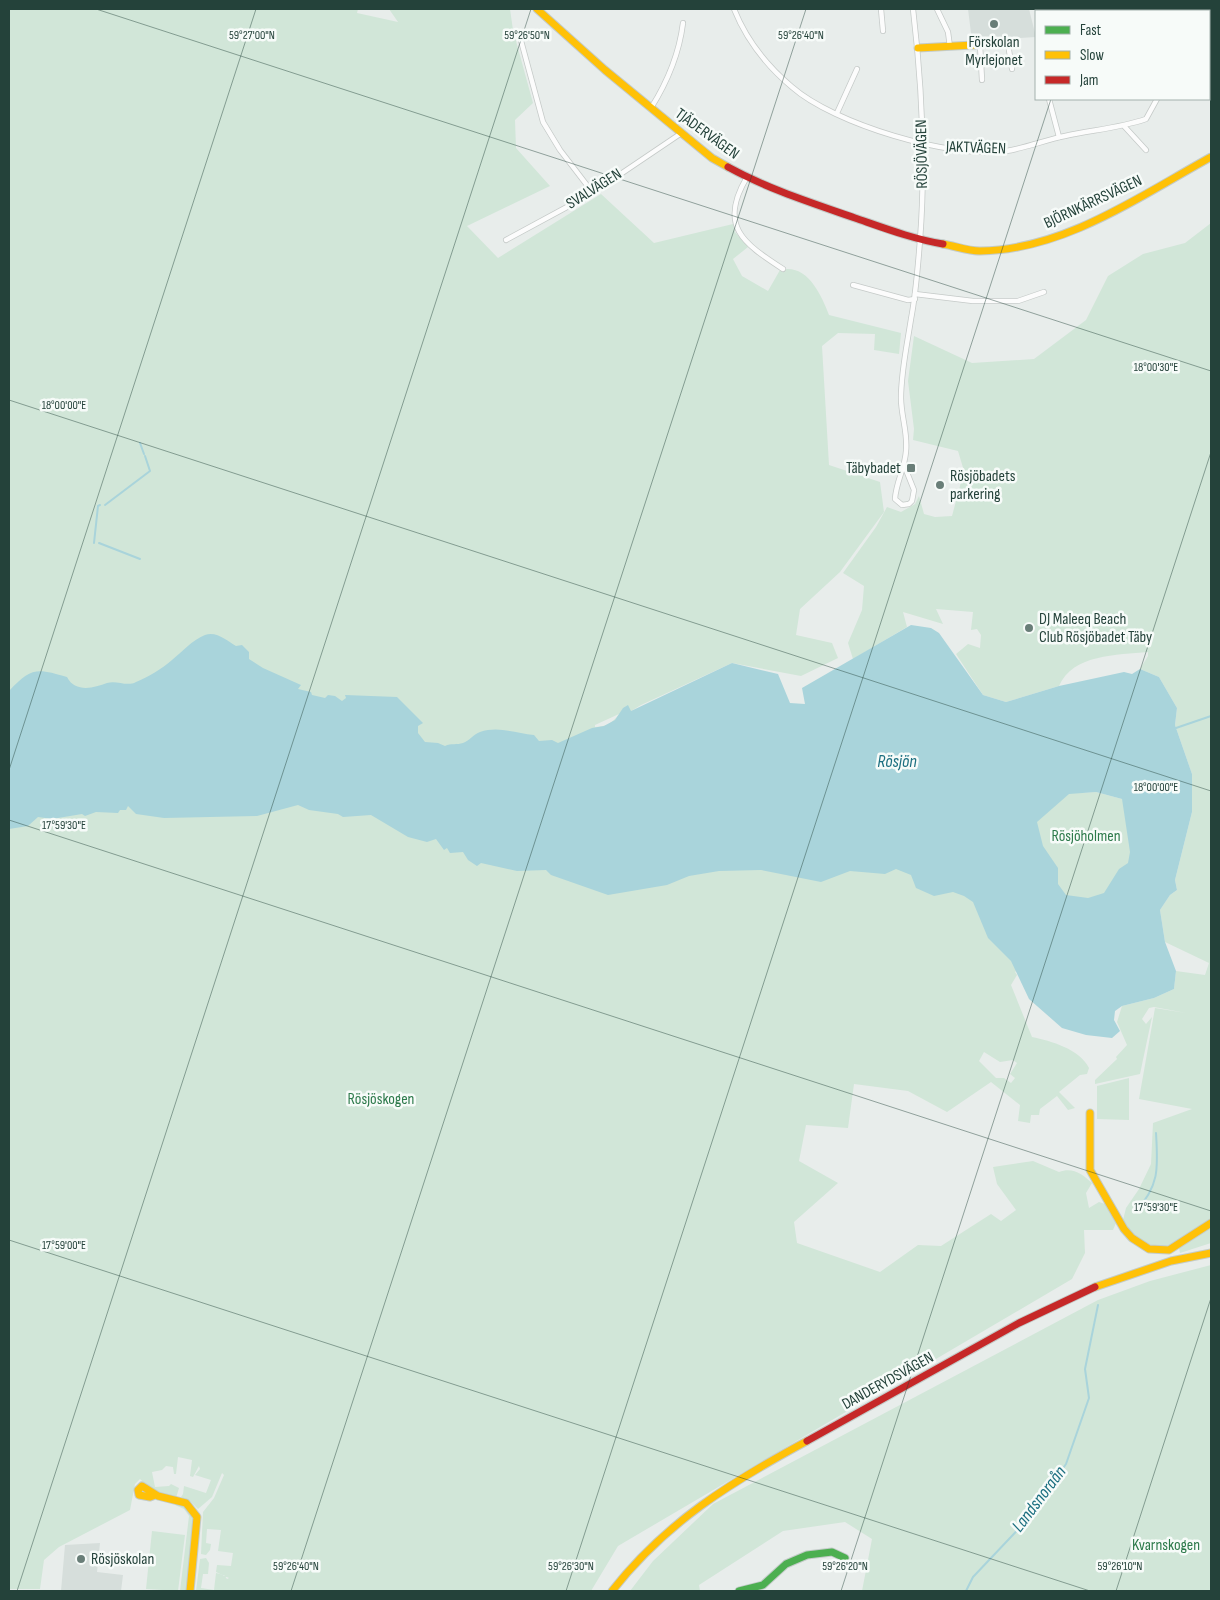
<svg xmlns="http://www.w3.org/2000/svg" width="1220" height="1600" font-family="'Sofia Sans Condensed',sans-serif">
  <style>
    .built { fill: #d6dedb }
    .green { fill: #d1e6d8; fill-rule: evenodd }
    .water { fill: #a9d4db; fill-rule: evenodd }
    .lines { fill: none; stroke-linecap: round; stroke-linejoin: round }
    .stream { stroke: #a9d4db; stroke-width: 2 }
    .street-casing { stroke: #c5cac8; stroke-width: 6 }
    .fast-casing { stroke: #c3cbc8; stroke-width: 9 }
    .slow-casing { stroke: #c3cbc8; stroke-width: 9 }
    .jam-casing { stroke: #c3cbc8; stroke-width: 9 }
    .street { stroke: #fcfcfc; stroke-width: 4.5 }
    .fast { stroke: #4caf50; stroke-width: 7 }
    .slow { stroke: #ffc107; stroke-width: 7 }
    .jam { stroke: #c62828; stroke-width: 7 }
    .ticks { fill: none; stroke: #24423a; stroke-width: 1; stroke-opacity: 0.45 }
    .poi-dot { fill: #697e78; stroke: #f7fbf9; stroke-width: 2 }
    .labels { text-anchor: middle; dominant-baseline: central; stroke-width: 5; stroke-linejoin: round; paint-order: stroke }
    .poi-label { font-size: 16px; fill: #24423a; stroke: #f7fbf9; text-anchor: start }
    .street-label { font-size: 16px; fill: #24423a; stroke: #f7fbf9 }
    .park-label { font-size: 16px; fill: #2d7a4b; stroke: #f7fbf9 }
    .water-label { font-size: 18px; font-style: italic; fill: #1c6f80; stroke: #f7fbf9 }
    .ticks-label { font-size: 12px; text-anchor: middle; fill: #24423a; stroke: #f7fbf9; stroke-width: 5; stroke-linejoin: round; paint-order: stroke }
  </style>
  <rect width="100%" height="100%" fill="#e8edeb"/>
  <g class="built">
    <polygon points="968,9 1029,9 1036,37 972,41"/>
    <polygon points="100,1543 97,1572 123,1575 121,1591 61,1591 65,1545"/>
  </g>
  <g class="green">
    <path d="M9,9h349l-1,4 41,9 -9,-13h121l3,21 20,73 -18,17 1,28 34,38 -83,40 31,32 103,-64 53,49 79,-19 2,8 13,15 -15,12 9,17 26,15 12,-21c27,-7 41,24 49,45l72,18 -2,21 -25,-4 1,-16 -37,-1 -16,13 7,119 51,17 4,30 -44,60 -40,37 -4,26 36,8 6,15 -37,18 -69,-13 -91,42 -18,11 455,77 18,-1 26,7 29,62 -136,111 2,3 -6,10 21,52c19,4 48,12 57,31l-2,6 -7,1 -21,17 16,16 -7,2 -11,-14 -17,13 -1,6h-8l-1,8 -12,-2 2,-16 -29,-23 -44,30 -39,-21 -54,-7 -6,44 -42,-3 -7,36 39,22 -44,39 3,21 83,29 38,-27 23,1 50,-32 10,7 15,-11 -19,-26 -4,-17 40,-6 26,11c14,-5 23,2 33,11l-6,10 3,15 10,-6 6,2 11,19 -3,7h-29l1,23 -13,26 -454,267 -27,45h-395l4,-32 6,-1 3,5 -1,11h-5l-2,14 13,2 2,-17 8,2 3,4 2,-1 -13,-6 1,-7 14,1 2,-13 -15,-2 3,-21 -14,-1 -1,14 5,1 -1,6 -4,5 -5,-1 2,-42 11,-14 10,-23 -2,-2 -10,24 -14,12 -8,-8 -9,-4 2,-3 1,-8 22,7 5,-13 -16,-5 5,-6 -1,-3 -6,11 -3,-1 2,-16 -14,-3 -2,17h-2l-1,-7 -7,-1 -4,4 -10,2 3,15 14,-1 2,-2 8,4 -3,10 -21,-5 -15,-14 -5,5 -5,26 -71,37 -15,13 -4,29h-31zM619,714c-6,9 -14,13 -24,13v-2zM984,1052l16,10 13,-2 4,3 -7,11 5,4 -4,5 -7,-5h-8l-17,-17z"/>
    <polygon points="1045,9 1211,9 1211,32 1209,33 1209,11 1043,11"/>
    <path d="M1211,223v999l-39,23 -13,2 -14,-2 -20,-19 -2,-6 3,-12 13,-19 12,-25 2,-41 39,-14 -53,-10 16,-91 31,5 -32,-6 -5,1 -7,11 4,5 6,-7 -12,57 -45,10v-4l22,-21 -1,-2 11,-12 -10,-23 5,-16 32,-8 20,-9 2,-18 29,4 4,-12 -44,-21 -5,-32 10,-15 7,-5 -2,-10 17,-68v-38l-17,-49 2,-17 -18,-31 -19,-8 8,-13v-4c-31,3 -75,2 -89,34l-53,16 -23,-7 -27,-41 12,-10 12,4 1,-13 -4,-6 -6,1 2,-18 -37,-3 7,15 -40,-12 4,15 -54,32 -5,-16 14,-33 2,-24 -21,-13 33,-46 11,-20 14,5 14,-8 4,-8 5,18 11,3 17,-1 12,-45 -6,-20 -45,-11 1,-11 -6,-48 6,-45 58,27 62,-4 52,-39 22,-44 35,-22 42,-11z"/>
    <polygon points="1129,1078 1129,1120 1097,1119 1097,1086"/>
    <polygon points="1211,1226 1211,1243 1180,1253 1179,1248"/>
    <polygon points="1211,1265 1211,1591 862,1591 872,1539 845,1522 783,1531 699,1585 700,1591 630,1591 653,1561 713,1504 1098,1300 1150,1281"/>
    <polygon points="176,1502 188,1508 194,1517 187,1591 180,1591 189,1516 184,1509 175,1505"/>
    <polygon points="152,1531 185,1535 178,1591 146,1589"/>
  </g>
  <path class="water" d="M911,625l20,3 8,5 44,62 23,7 53,-16 65,-14 8,2 8,-5 19,8 18,31 -2,17 17,49v38l-17,68 2,10 -7,5 -10,15 5,32 11,29 -2,18 -20,9 -32,8 -7,5 -1,9 6,11 -8,7 -26,-3 -24,-7 -33,-29 -18,-38 -23,-23 -15,-36 -9,-6 -11,-4 -19,4 -18,-8 -5,-13 -15,-6 -11,5 -35,-3 -29,11 -60,-12 -42,1 -30,5 -22,9 -59,10 -57,-20 -5,-5 -29,1 -36,-8 -4,3 -9,-6 -5,-8 -13,1 -3,-5 -3,2 -8,-11 -9,3 -19,-5 -37,-22 -28,2 -5,-3 -29,-4 -11,-5 -41,11 -93,2 -28,-4 -8,-8 -2,4h-6l-2,3 -22,-1 -11,4 -3,-2 -30,5 -14,-2 -10,9 -19,3v-138c22,-24 28,-23 58,-14 8,16 27,11 40,6 10,-3 20,4 29,-1 12,-5 26,-13 36,-22 10,-8 20,-20 33,-25 12,-4 22,6 31,11l6,-1 7,7v7l14,9 38,17 -3,4 13,3 1,3 13,3 3,-3 7,1 7,5 4,-3 -1,-3 52,2 26,26 -5,3v7l7,9 13,1 7,3c6,-3 12,-1 18,-3 6,-2 11,-9 17,-11 18,-6 36,1 54,3l5,6 13,-1 6,3 34,-15 12,-2 11,-6 8,-12 5,-3 3,6 101,-48 46,11 12,29 15,1 -3,-16zM1096,792l26,7 8,53 -2,11 -9,6 -15,24 -16,5 -22,-3 -8,-11v-16l-15,-22 -6,-24 32,-28z"/>
  <g class="lines">
    <g class="stream">
      <polyline points="140,443 144,454"/>
      <polyline points="105,505 150,471 145,456"/>
      <polyline points="94,543 98,506 100,505"/>
      <polyline points="99,543 140,559"/>
      <polyline points="1176,728 1211,716"/>
      <path d="M1135,1212c25,-26 23,-45 21,-79"/>
      <polyline points="966,1591 973,1577 1028,1519 1066,1464 1089,1398 1085,1369 1098,1305"/>
    </g>
    <g class="street-casing">
      <g id="street">
        <path d="M734,9c12,30 33,57 58,78 42,37 159,72 214,64 20,-3 39,-11 59,-15 27,-6 55,-8 81,-17l11,-20"/>
        <polyline points="881,9 883,31"/>
        <polyline points="937,9 948,32 950,47"/>
        <polyline points="520,37 543,122 560,150 593,193"/>
        <polyline points="1008,44 1012,69"/>
        <polyline points="980,45 982,80"/>
        <polyline points="1049,99 1059,137"/>
        <path d="M651,108c17,-27 28,-53 32,-85"/>
        <polyline points="837,113 857,69"/>
        <polyline points="1124,126 1146,150"/>
        <path d="M747,177c-29,49 -4,66 36,92"/>
        <polyline points="506,240 591,194 680,134"/>
        <polyline points="853,285 908,300 915,299"/>
        <polyline points="915,294 973,301 1018,301 1044,292"/>
        <path d="M904,465l10,25 -2,11 -3,3 -7,1 -7,-6c1,-17 10,-31 11,-48 2,-18 -5,-35 -5,-53 0,-26 6,-53 10,-79 5,-26 7,-53 9,-79 6,-77 2,-155 -7,-231"/>
      </g>
    </g>
    <g class="fast-casing">
      <polyline id="fast" points="739,1591 763,1585 786,1564 807,1555 832,1552 845,1558"/>
    </g>
    <g class="slow-casing">
      <g id="slow">
        <polyline points="537,9 605,70 712,158 728,167"/>
        <polyline points="918,48 1011,43"/>
        <path d="M943,244c12,2 25,7 37,7 84,-1 160,-55 231,-94"/>
        <polyline points="1090,1113 1090,1170 1124,1229 1132,1238 1149,1249 1169,1250 1211,1223"/>
        <polyline points="1095,1287 1171,1261 1211,1253"/>
        <polyline points="155,1495 150,1497 139,1495 138,1490 142,1486 158,1496 186,1503 197,1517 190,1591"/>
        <path d="M612,1591c54,-69 119,-109 195,-150"/>
      </g>
    </g>
    <g class="jam-casing">
      <g id="jam">
        <path d="M728,167c40,22 84,36 127,51 29,10 58,21 88,26"/>
        <polyline points="807,1441 1019,1323 1095,1287"/>
      </g>
    </g>
    <use href="#street" class="street"/>
    <use href="#fast" class="fast"/>
    <use href="#slow" class="slow"/>
    <use href="#jam" class="jam"/>
  </g>
  <path class="ticks" d="M96,9l1115,362M1080,11v-2M9,400l1202,391M9,770l247,-761M9,820l1202,391M9,1240l1081,351M17,1591l514,-1582M291,1591l515,-1582M566,1591l485,-1492M841,1591l370,-1139M1116,1591l95,-293"/>
  <g class="poi-dot">
    <circle cx="994" cy="24" r="5"/>
    <rect x="906" y="463" width="10" height="10" rx="2.5"/>
    <circle cx="940" cy="485" r="5"/>
    <circle cx="1029" cy="628" r="5"/>
    <circle cx="81" cy="1559" r="5"/>
  </g>
  <g class="labels">
    <g class="poi-label">
      <text x="994" y="42" text-anchor="middle">Förskolan<tspan x="994" dy="18">Myrlejonet</tspan></text>
      <text x="901" y="468" text-anchor="end">Täbybadet</text>
      <text x="950" y="476">Rösjöbadets<tspan x="950" dy="18">parkering</tspan></text>
      <text x="1039" y="619">DJ Maleeq Beach<tspan x="1039" dy="18">Club Rösjöbadet Täby</tspan></text>
      <text x="91" y="1559">Rösjöskolan</text>
    </g>
    <g class="street-label">
      <text transform="translate(707 134) rotate(36)">TJÄDERVÄGEN</text>
      <text transform="translate(976 148) rotate(2)">JAKTVÄGEN</text>
      <text transform="translate(922 154) rotate(-91)">RÖSJÖVÄGEN</text>
      <text transform="translate(594 189) rotate(-32)">SVALVÄGEN</text>
      <text transform="translate(1093 202) rotate(-25)">BJÖRNKÄRRSVÄGEN</text>
      <text transform="translate(888 1381) rotate(-29)">DANDERYDSVÄGEN</text>
    </g>
    <g class="park-label">
      <text x="1086" y="836">Rösjöholmen</text>
      <text x="381" y="1099">Rösjöskogen</text>
      <text x="1166" y="1545">Kvarnskogen</text>
    </g>
    <g class="water-label">
      <text x="897" y="761">Rösjön</text>
      <text transform="translate(1039 1499) rotate(-53)">Landsnoraån</text>
    </g>
  </g>
  <g class="ticks-label">
    <text x="252" y="39">59°27'00"N</text>
    <text x="527" y="39">59°26'50"N</text>
    <text x="801" y="39">59°26'40"N</text>
    <text x="1156" y="371">18°00'30"E</text>
    <text x="64" y="409">18°00'00"E</text>
    <text x="1156" y="791">18°00'00"E</text>
    <text x="64" y="829">17°59'30"E</text>
    <text x="1156" y="1211">17°59'30"E</text>
    <text x="64" y="1249">17°59'00"E</text>
    <text x="296" y="1570">59°26'40"N</text>
    <text x="571" y="1570">59°26'30"N</text>
    <text x="845" y="1570">59°26'20"N</text>
    <text x="1120" y="1570">59°26'10"N</text>
  </g>
  <rect width="1220" height="1600" fill="none" stroke="#24423a" stroke-width="20"/>
  <rect x="1035" y="10" width="175" height="90" fill="#f7fbf9" stroke="#a3b1ad"/>
  <rect x="1045" y="26" width="25" height="8" fill="#4caf50" stroke="#a3b1ad"/>
  <text x="1080" y="35" font-size="15" fill="#24423a">Fast</text>
  <rect x="1045" y="51" width="25" height="8" fill="#ffc107" stroke="#a3b1ad"/>
  <text x="1080" y="60" font-size="15" fill="#24423a">Slow</text>
  <rect x="1045" y="76" width="25" height="8" fill="#c62828" stroke="#a3b1ad"/>
  <text x="1080" y="85" font-size="15" fill="#24423a">Jam</text>
</svg>
